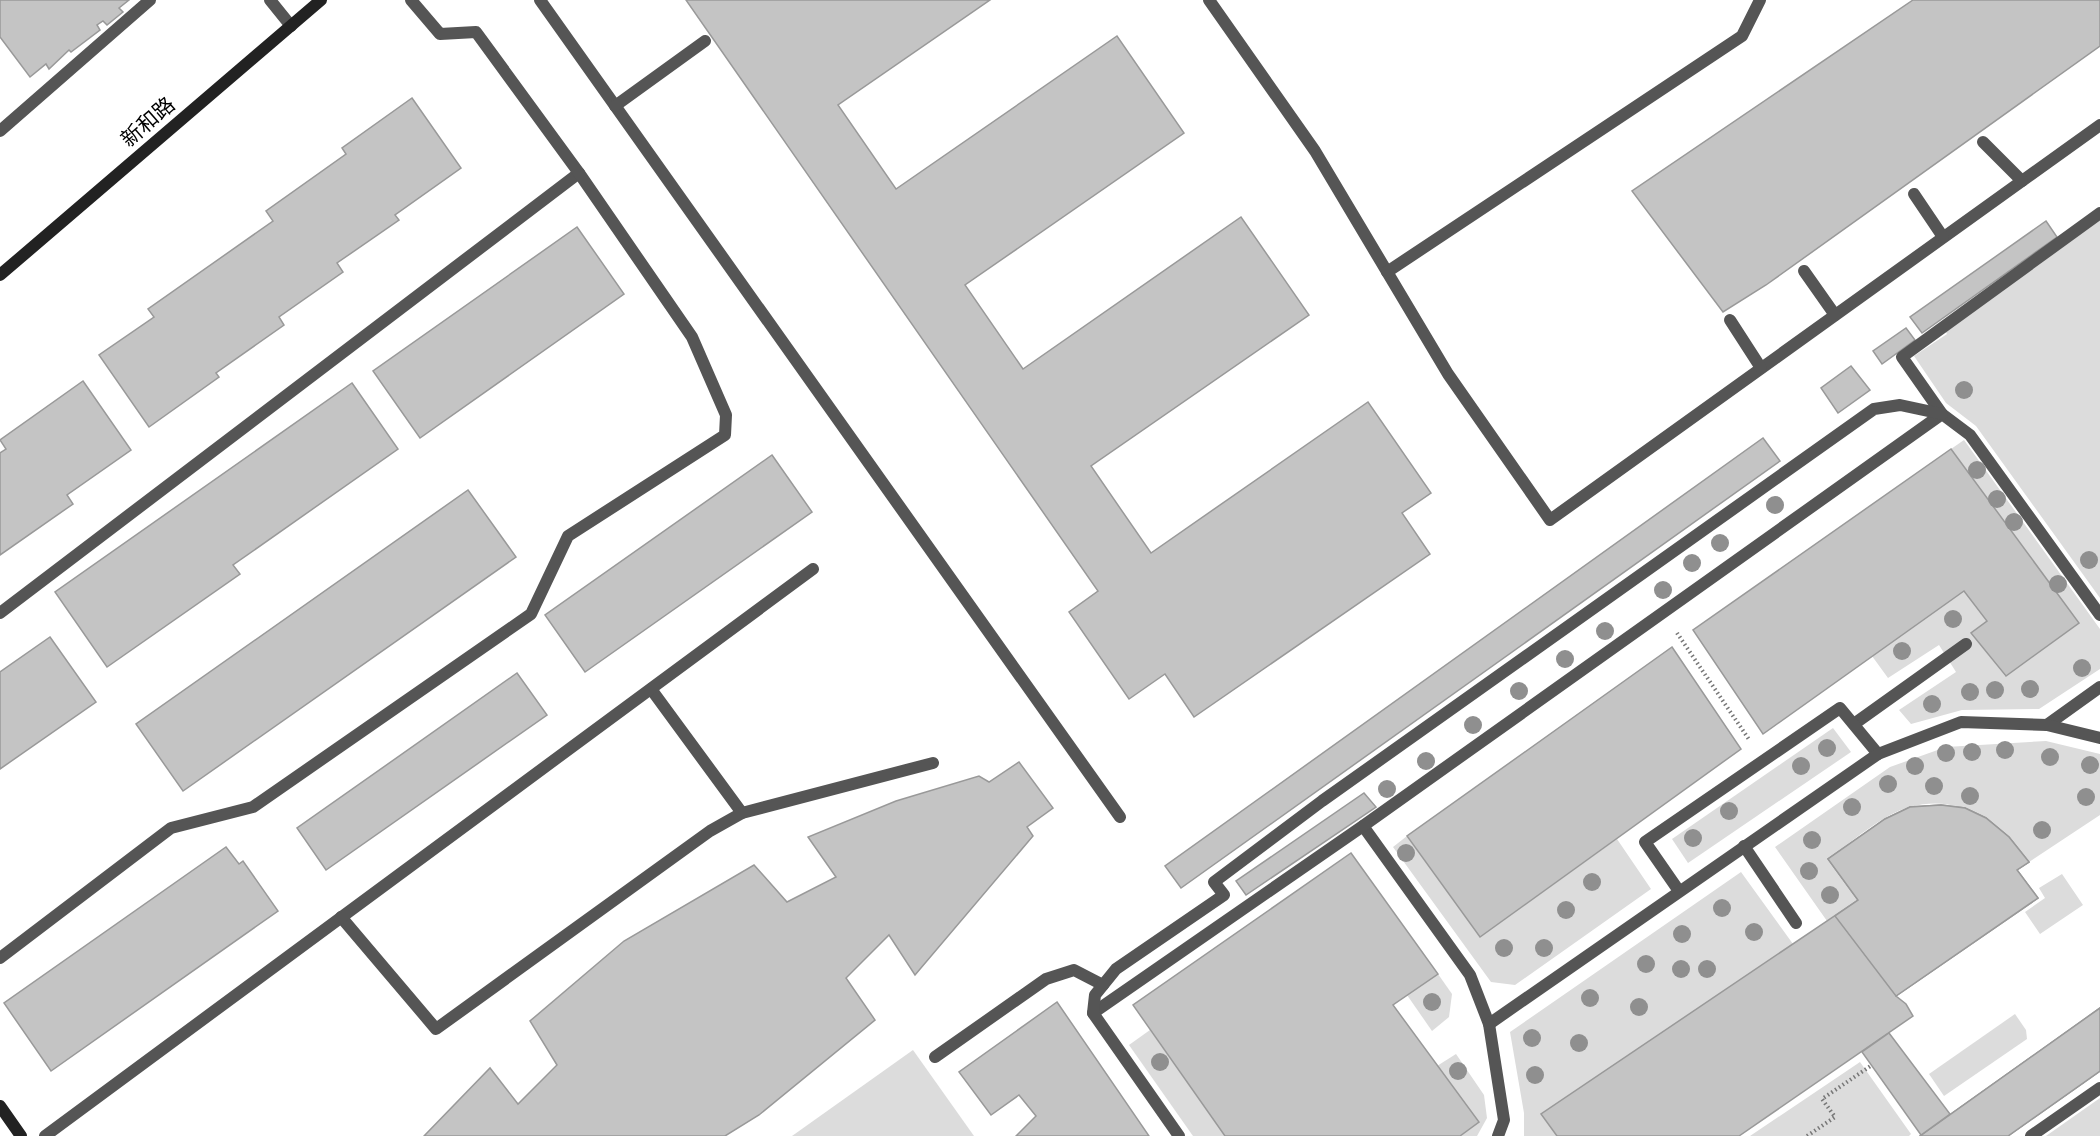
<svg xmlns="http://www.w3.org/2000/svg" width="2100" height="1136" font-family="Roboto,'Noto Sans SC',sans-serif">
  <style>
    .green { fill: #dcdcdc }
    .building { fill: #c4c4c4; stroke: #999; stroke-width: 1.5 }
    .lines { fill: none; stroke-linecap: round; stroke-linejoin: round }
    .path { stroke: #777; stroke-width: 4; stroke-dasharray: 1.5 3; stroke-linecap: butt }
    .lane { stroke: #555; stroke-width: 12 }
    .secondary { stroke: #222; stroke-width: 12 }
    .tree { fill: #8f8f8f }
    .labels { text-anchor: middle; dominant-baseline: central; stroke-width: 6; stroke-linejoin: round; paint-order: stroke }
    .street-label { font-size: 21px; fill: #000; stroke: #fff }
  </style>
  <rect width="100%" height="100%" fill="#fff"/>
  <g class="green">
    <polygon points="2100,219 2100,598 1976,426 1946,403 1914,356 1947,334 1943,327"/>
    <polygon points="1964,440 2100,629 2100,669 2039,709 1962,710 1911,724 1899,710 1956,672 1939,645 1888,678 1872,656 1964,591 1987,621 1971,633 2005,676 2079,623 1951,449"/>
    <polygon points="1833,728 1851,752 1688,863 1672,839"/>
    <path d="M2046,741l54,13v61l-71,47c-30,-38 -67,-69 -119,-55 -29,8 -58,35 -82,52l30,41 -31,21 -52,-74 115,-80 56,-20z"/>
    <polygon points="1407,836 1480,937 1617,839 1651,889 1515,985 1491,982 1393,847"/>
    <polygon points="1741,872 1793,944 1542,1115 1557,1136 1524,1136 1524,1113 1510,1032"/>
    <polygon points="2062,874 2083,905 2040,934 2025,912 2045,898 2039,888"/>
    <polygon points="1438,974 1452,994 1449,1017 1432,1031 1407,995"/>
    <polygon points="2015,1014 2026,1030 2027,1039 1944,1096 1929,1074"/>
    <polygon points="1150,1030 1225,1136 1193,1136 1129,1045"/>
    <polygon points="913,1050 974,1136 792,1136"/>
    <polygon points="1456,1054 1484,1095 1487,1118 1477,1136 1460,1136 1478,1122 1437,1066"/>
    <polygon points="1860,1062 1911,1134 1909,1136 1750,1136"/>
    <polygon points="2100,1098 2100,1136 2046,1136"/>
  </g>
  <g class="building">
    <polygon points="0,0 129,0 119,8 123,12 107,25 103,21 97,25 100,30 71,52 69,50 49,69 46,64 30,77 0,37"/>
    <polygon points="686,0 990,0 838,105 896,189 1117,36 1184,133 965,285 1023,369 1241,217 1309,315 1091,466 1151,553 1368,402 1431,493 1402,513 1430,554 1194,717 1165,674 1129,699 1069,612 1098,591"/>
    <polygon points="1913,0 2100,0 2100,46 1766,285 1723,312 1632,191"/>
    <polygon points="412,98 461,168 395,215 399,220 337,263 343,272 279,317 284,325 216,373 219,377 149,427 99,355 154,317 148,309 273,221 266,211 346,154 342,148"/>
    <polygon points="2046,221 2057,237 1922,333 1910,317"/>
    <polygon points="577,227 624,294 420,438 373,371"/>
    <polygon points="1906,328 1915,340 1882,364 1873,351"/>
    <polygon points="1851,366 1870,390 1838,413 1821,388"/>
    <polygon points="83,381 131,450 67,495 73,504 0,555 0,453 6,449 0,440"/>
    <polygon points="352,383 398,449 233,565 240,574 107,667 55,592"/>
    <polygon points="1763,438 1780,461 1181,888 1165,866"/>
    <polygon points="1951,449 2079,623 2006,676 1971,633 1987,621 1964,591 1763,734 1693,630"/>
    <polygon points="772,455 812,512 585,672 545,615"/>
    <polygon points="468,490 516,557 183,791 136,724"/>
    <polygon points="50,637 96,702 0,769 0,672"/>
    <polygon points="1672,647 1741,749 1480,937 1407,836"/>
    <polygon points="517,673 547,715 326,870 297,828"/>
    <polygon points="1019,762 1053,808 1027,827 1033,836 915,975 889,935 846,978 875,1020 759,1115 725,1136 424,1136 490,1068 518,1104 557,1065 530,1021 624,941 754,865 787,902 836,877 808,837 896,801 979,776 989,782"/>
    <polygon points="1364,793 1376,807 1246,895 1236,881"/>
    <polygon points="1941,805 1965,808 1986,818 2009,837 2029,862 2017,870 2038,898 1896,996 1906,1004 1913,1016 1739,1136 1557,1136 1541,1114 1858,900 1828,859 1885,819 1910,807"/>
    <polygon points="1941,805 1965,808 1986,818 2009,837 2029,862 2017,870 2038,898 1896,996 1835,916 1858,900 1828,859 1885,819 1910,807"/>
    <polygon points="226,847 239,864 243,861 278,911 51,1071 4,1003"/>
    <polygon points="1351,853 1438,974 1393,1005 1479,1122 1460,1136 1225,1136 1133,1005"/>
    <polygon points="1057,1002 1149,1136 1016,1136 1036,1116 1019,1095 991,1115 959,1072"/>
    <polygon points="2100,1008 2100,1071 2008,1136 1920,1136"/>
    <polygon points="2100,1008 2100,1071 2008,1136 1920,1136"/>
    <polygon points="1889,1033 1950,1114 1921,1135 1862,1052"/>
  </g>
  <g class="lines">
    <g class="path">
      <polyline points="1677,633 1750,741"/>
      <polyline points="1807,1136 1835,1117 1822,1099 1872,1065"/>
    </g>
    <g class="lane">
      <polyline points="270,0 291,26"/>
      <polyline points="540,0 1120,817"/>
      <polyline points="1209,0 1315,151 1448,374 1550,520 2100,125"/>
      <polyline points="615,106 705,41"/>
      <polyline points="0,131 150,0"/>
      <polyline points="1983,142 2022,181"/>
      <polyline points="1914,194 1943,237"/>
      <polyline points="1804,271 1835,315"/>
      <polyline points="1387,272 1742,36 1760,0"/>
      <polyline points="1730,320 1761,368"/>
      <polyline points="1942,414 1902,357 2100,213"/>
      <polyline points="0,613 579,173"/>
      <polyline points="651,689 742,813"/>
      <polyline points="1854,724 1966,644"/>
      <polyline points="2047,725 2100,687"/>
      <polyline points="1363,826 1470,975 1489,1024 1504,1120 1498,1136"/>
      <polyline points="1744,846 1796,923"/>
      <polyline points="1679,891 1645,842 1840,708 1878,754"/>
      <polyline points="341,917 436,1029 710,831 742,813 933,763"/>
      <polyline points="0,958 171,828 253,807 531,614 568,536 725,435 726,415 692,337 579,173 476,32 440,34 411,0"/>
      <polyline points="1093,1013 1363,826 1942,414 1970,435 2100,615"/>
      <polyline points="1489,1024 1878,754 1961,722 2047,725 2100,738"/>
      <polyline points="935,1057 1046,979 1074,970 1103,985"/>
      <polyline points="45,1136 813,569"/>
      <polyline points="1179,1136 1093,1013 1095,995 1116,969 1224,895 1214,882 1322,801 1874,409 1900,405 1942,414"/>
      <polyline points="2031,1136 2100,1088"/>
    </g>
    <g class="secondary">
      <polyline points="0,275 321,0"/>
      <polyline points="0,1106 21,1136"/>
    </g>
  </g>
  <g class="tree">
    <circle cx="1964" cy="390" r="9"/>
    <circle cx="1977" cy="470" r="9"/>
    <circle cx="1997" cy="499" r="9"/>
    <circle cx="1775" cy="505" r="9"/>
    <circle cx="2014" cy="522" r="9"/>
    <circle cx="1720" cy="543" r="9"/>
    <circle cx="2089" cy="560" r="9"/>
    <circle cx="1692" cy="563" r="9"/>
    <circle cx="2058" cy="584" r="9"/>
    <circle cx="1663" cy="590" r="9"/>
    <circle cx="1953" cy="619" r="9"/>
    <circle cx="1605" cy="631" r="9"/>
    <circle cx="1902" cy="651" r="9"/>
    <circle cx="1565" cy="659" r="9"/>
    <circle cx="2082" cy="668" r="9"/>
    <circle cx="2030" cy="689" r="9"/>
    <circle cx="1995" cy="690" r="9"/>
    <circle cx="1519" cy="691" r="9"/>
    <circle cx="1970" cy="692" r="9"/>
    <circle cx="1932" cy="704" r="9"/>
    <circle cx="1473" cy="725" r="9"/>
    <circle cx="1827" cy="748" r="9"/>
    <circle cx="2005" cy="750" r="9"/>
    <circle cx="1972" cy="752" r="9"/>
    <circle cx="1946" cy="753" r="9"/>
    <circle cx="2050" cy="757" r="9"/>
    <circle cx="1426" cy="761" r="9"/>
    <circle cx="2090" cy="765" r="9"/>
    <circle cx="1801" cy="766" r="9"/>
    <circle cx="1915" cy="766" r="9"/>
    <circle cx="1888" cy="784" r="9"/>
    <circle cx="1934" cy="786" r="9"/>
    <circle cx="1387" cy="789" r="9"/>
    <circle cx="1970" cy="796" r="9"/>
    <circle cx="2086" cy="797" r="9"/>
    <circle cx="1852" cy="807" r="9"/>
    <circle cx="1729" cy="811" r="9"/>
    <circle cx="2042" cy="830" r="9"/>
    <circle cx="1693" cy="838" r="9"/>
    <circle cx="1812" cy="840" r="9"/>
    <circle cx="1406" cy="853" r="9"/>
    <circle cx="1809" cy="871" r="9"/>
    <circle cx="1592" cy="882" r="9"/>
    <circle cx="1830" cy="895" r="9"/>
    <circle cx="1722" cy="908" r="9"/>
    <circle cx="1566" cy="910" r="9"/>
    <circle cx="1754" cy="932" r="9"/>
    <circle cx="1682" cy="934" r="9"/>
    <circle cx="1504" cy="948" r="9"/>
    <circle cx="1544" cy="948" r="9"/>
    <circle cx="1646" cy="964" r="9"/>
    <circle cx="1681" cy="969" r="9"/>
    <circle cx="1707" cy="969" r="9"/>
    <circle cx="1590" cy="998" r="9"/>
    <circle cx="1432" cy="1002" r="9"/>
    <circle cx="1639" cy="1007" r="9"/>
    <circle cx="1532" cy="1038" r="9"/>
    <circle cx="1579" cy="1043" r="9"/>
    <circle cx="1160" cy="1062" r="9"/>
    <circle cx="1458" cy="1071" r="9"/>
    <circle cx="1535" cy="1075" r="9"/>
  </g>
  <g class="labels">
    <g class="street-label">
      <text transform="translate(148 122) rotate(-41)">新和路</text>
    </g>
  </g>
</svg>
